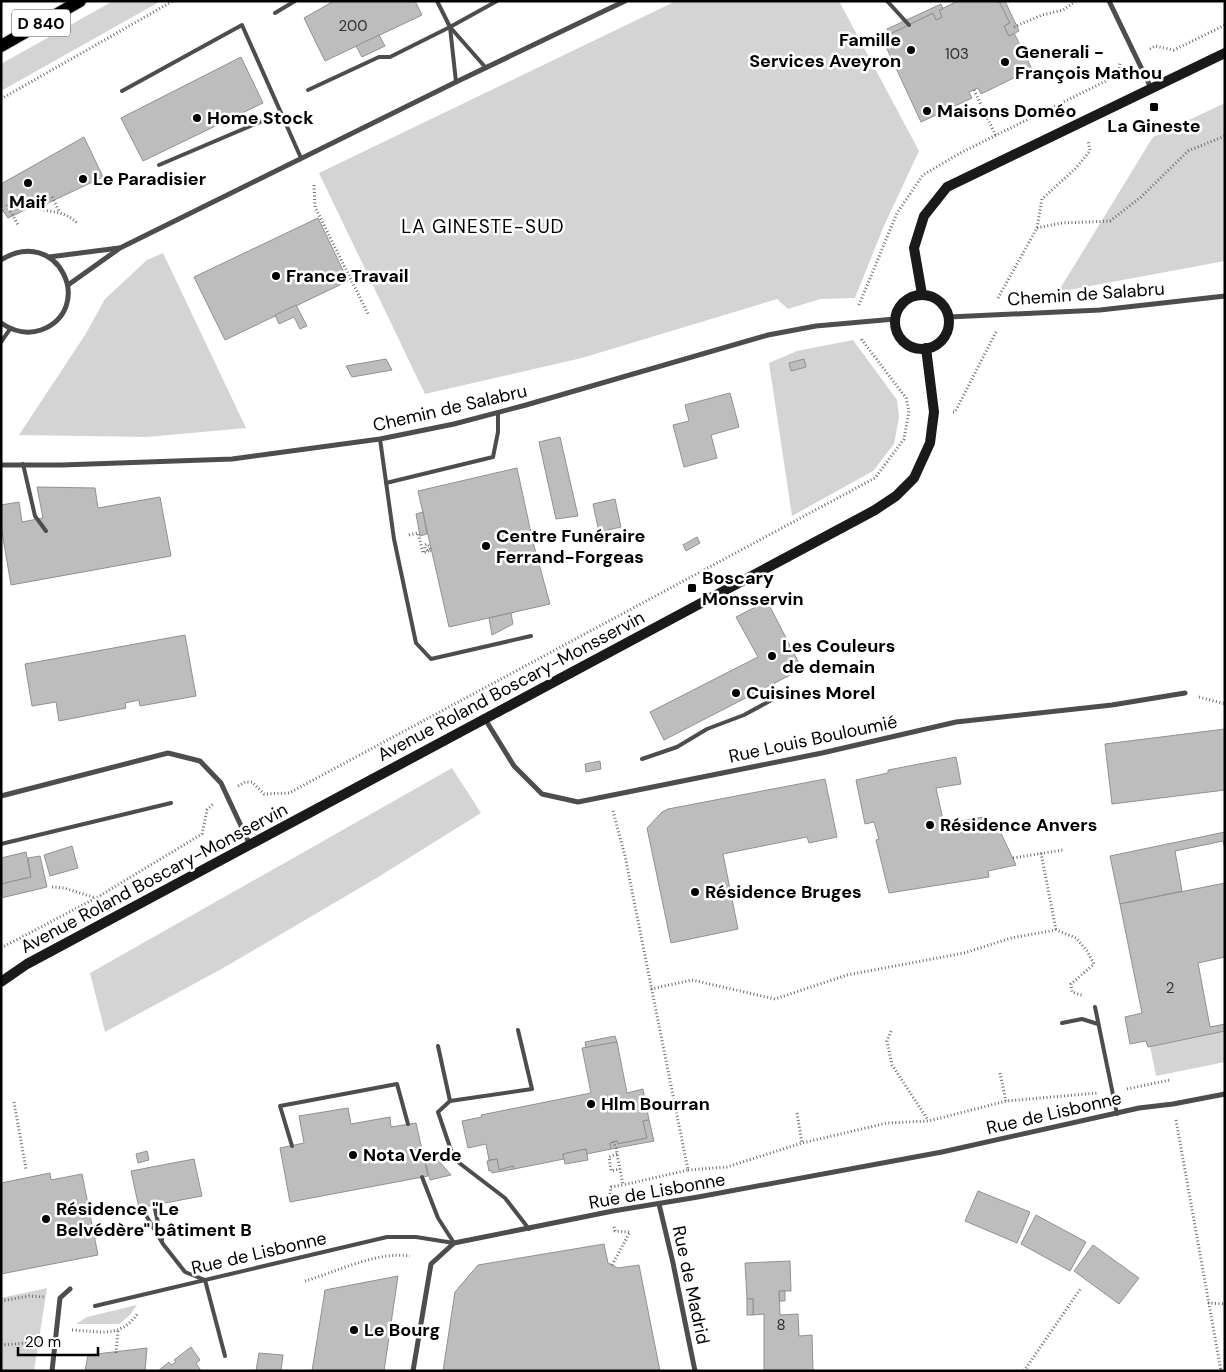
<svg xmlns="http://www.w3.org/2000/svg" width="1226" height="1372" font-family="'DM Sans',sans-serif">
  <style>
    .green { fill: #d4d4d4 }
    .building { fill: #bdbdbd; stroke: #919191 }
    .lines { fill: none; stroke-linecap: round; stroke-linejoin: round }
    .primary-casing { stroke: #dbdbdb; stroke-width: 14 }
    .path { stroke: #6f6f6f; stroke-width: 3; stroke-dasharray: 1 2.5; stroke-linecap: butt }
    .lane { stroke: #4d4d4d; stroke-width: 4 }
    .street { stroke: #4d4d4d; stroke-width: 5 }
    .secondary { stroke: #1a1a1a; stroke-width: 10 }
    .primary { stroke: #000; stroke-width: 12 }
    .poi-dot { fill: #000; stroke: #fff; stroke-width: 2 }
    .labels { text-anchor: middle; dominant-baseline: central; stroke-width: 5; stroke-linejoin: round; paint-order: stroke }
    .number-label { font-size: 15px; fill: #2f2f2f }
    .shield { fill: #fff; stroke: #4c4c4c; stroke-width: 1 }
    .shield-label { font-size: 16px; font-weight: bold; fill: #000 }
    .poi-label { font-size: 18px; font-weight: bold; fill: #000; stroke: #fff; text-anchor: start }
    .street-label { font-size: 18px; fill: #000; stroke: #fff }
    .neighbourhood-label { font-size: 19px; letter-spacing: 1px; fill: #000; stroke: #fff }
  </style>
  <rect width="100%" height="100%" fill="#fff"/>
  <g class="green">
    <polygon points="113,1 161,1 1,91 1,64"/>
    <polygon points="676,1 839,1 919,151 883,228 855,298 820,299 788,309 777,299 582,358 425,394 319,173"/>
    <polygon points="1225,103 1225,261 1058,292 1153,137"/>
    <polygon points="163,253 246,428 147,437 19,435 85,335 105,299 147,260"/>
    <polygon points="853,340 897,400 899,417 894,444 873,471 792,516 769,363 797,351"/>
    <polygon points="452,768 481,813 375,879 225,967 105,1032 90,973"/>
    <polygon points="1225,1031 1225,1062 1156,1076 1150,1046"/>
    <polygon points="47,1288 34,1371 1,1371 1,1298"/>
    <polygon points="137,1305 130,1315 119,1324 76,1324 87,1317"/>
  </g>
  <g class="building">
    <polygon points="334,1 415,1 422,15 325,61 304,18"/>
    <polygon points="958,1 999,1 1010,23 1004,26 1009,36 1014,33 1032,69 981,94 978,88 969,92 972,98 921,122 882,38 933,13 936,20 942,17 939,10"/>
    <polygon points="999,1 1005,1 1019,31 1009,36 1004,26 1010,23"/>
    <polygon points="941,4 943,9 939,10 942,17 936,20 933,13 890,34 887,29"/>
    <polygon points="379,35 385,46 362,57 356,46"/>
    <polygon points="241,57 263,103 143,161 121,118"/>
    <polygon points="84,137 103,177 46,204 38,204 8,218 1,208 1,184"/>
    <polygon points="318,218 348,281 225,340 194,277"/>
    <polygon points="296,305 307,326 300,329 294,317 279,324 275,315"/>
    <polygon points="386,359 392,370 352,377 346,366"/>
    <polygon points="804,359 806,367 791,371 789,363"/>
    <polygon points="730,393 739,427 711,435 717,458 684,467 673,425 689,421 685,405"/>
    <polygon points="560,437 578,516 556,519 539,442"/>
    <polygon points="517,468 533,542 550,604 449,627 418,491"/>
    <polygon points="37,487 95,488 98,508 160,497 171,556 11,585 1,526 1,505 19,502 22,522 43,518"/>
    <polygon points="615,499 621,527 599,532 593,504"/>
    <polygon points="423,512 427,534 420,536 416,514"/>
    <polygon points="697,537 700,543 686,551 683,545"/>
    <polygon points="767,601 802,669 664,740 650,712 758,657 736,617"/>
    <polygon points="511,613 513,624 492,635 489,618"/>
    <polygon points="185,635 196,696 140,706 139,700 125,703 126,708 59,721 56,702 32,706 25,664"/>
    <polygon points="1225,729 1225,790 1112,804 1105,744"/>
    <polygon points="956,757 961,784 936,788 944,824 983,817 986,829 998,827 1016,865 988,871 989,877 889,893 876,840 879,839 874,822 865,824 856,780 888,773 888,770"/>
    <polygon points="600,761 601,769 586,772 585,764"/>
    <polygon points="825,779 837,837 809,843 807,837 723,854 738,929 671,943 647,828 662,812 668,809"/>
    <polygon points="1225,832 1225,850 1223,841 1175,851 1182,891 1120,904 1110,856"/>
    <polygon points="72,846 78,868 50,876 44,855"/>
    <polygon points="26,852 31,877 1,884 1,858"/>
    <polygon points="40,856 47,887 1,898 1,884 31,877 28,858"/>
    <polygon points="1225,883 1225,957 1198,963 1210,1027 1225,1024 1225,1031 1148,1047 1146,1041 1130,1044 1125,1017 1142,1013 1120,904"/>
    <polygon points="615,1036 617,1042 586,1048 585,1042"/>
    <polygon points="617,1042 627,1093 643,1089 649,1120 643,1121 647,1138 618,1144 617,1141 610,1143 611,1149 587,1154 586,1149 563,1154 564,1159 514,1169 513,1166 499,1170 497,1159 489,1160 486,1144 468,1148 462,1121 482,1117 481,1115 591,1093 582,1048"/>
    <polygon points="348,1108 351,1124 390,1117 391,1127 416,1123 428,1176 290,1202 280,1148 304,1143 299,1116"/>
    <polygon points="649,1120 654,1141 611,1149 610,1143 617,1141 618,1144 647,1138 643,1121"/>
    <polygon points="586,1149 588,1160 565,1164 563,1154"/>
    <polygon points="147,1151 149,1160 138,1163 136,1154"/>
    <polygon points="436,1158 451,1175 430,1180 425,1161"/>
    <polygon points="194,1159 202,1196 139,1208 131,1171"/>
    <polygon points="497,1159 499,1170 513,1166 514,1169 492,1173 492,1171 489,1171 487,1161"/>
    <polygon points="50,1173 51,1180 82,1174 98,1255 1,1274 1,1183"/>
    <polygon points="978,1191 1030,1212 1017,1243 965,1221"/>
    <polygon points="1036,1215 1086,1242 1070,1271 1021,1244"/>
    <polygon points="604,1244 608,1263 618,1268 639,1265 660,1371 443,1371 455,1292 478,1265"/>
    <polygon points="1093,1245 1139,1278 1119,1304 1074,1271"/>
    <polygon points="790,1261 791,1291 779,1291 780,1315 798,1314 799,1336 812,1335 813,1371 764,1371 764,1314 753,1315 753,1299 747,1299 745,1263"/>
    <polygon points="398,1276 384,1371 312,1371 325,1290"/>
    <polygon points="779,1291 785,1291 785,1301 780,1301"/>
    <rect x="747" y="1299" width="6" height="16"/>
    <polygon points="191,1347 200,1360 196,1363 201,1371 158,1371 169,1362 171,1365 176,1362 174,1360"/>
    <polygon points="147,1348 145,1371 85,1371 88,1355"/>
    <polygon points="259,1353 283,1355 281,1371 256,1371"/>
  </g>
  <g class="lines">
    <g class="primary-casing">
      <polyline id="primary" points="1,46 80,1"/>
    </g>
    <g class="path">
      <polyline points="931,1 932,3"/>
      <polyline points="1014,27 1042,15 1063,10 1076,1"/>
      <polyline points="1150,49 1155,46 1174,50 1225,25"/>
      <polyline points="974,90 996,136"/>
      <polyline points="1,99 173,1"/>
      <polyline points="314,185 315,207 368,314"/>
      <polyline points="52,197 59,211"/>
      <polyline points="7,205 18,225"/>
      <path d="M10,210l21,-5c18,10 32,3 47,19"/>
      <polyline points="1037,228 1061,223 1110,221 1141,197 1188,151 1225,136"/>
      <polyline points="998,298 1037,228 1042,199 1075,169 1090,151 1088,140"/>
      <polyline points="859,305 897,213 923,175 962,152 1114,77 1119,71 1120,63"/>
      <polyline points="953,412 955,412 997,330"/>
      <polyline points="409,535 418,533 423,553 429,551 430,547 427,544 425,545 425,549 428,551 431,550"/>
      <polyline points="1199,697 1225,704"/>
      <polyline points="238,786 245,782 252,782 264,794 289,793 875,478 904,439 909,411 906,398 862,340 861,337"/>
      <polyline points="613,811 625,856 688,1170 623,1185"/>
      <polyline points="1041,853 1056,930"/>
      <polyline points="1013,858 1063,850"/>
      <polyline points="52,887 64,888 96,898"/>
      <polyline points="1,948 96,898 202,834 207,810 213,804"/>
      <polyline points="651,989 692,980 775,999 847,975 964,953 1011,938 1056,930 1076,938 1087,951 1094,964 1071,984 1072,992 1084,996"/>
      <polyline points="891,1031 887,1041 892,1065 928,1120"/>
      <polyline points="1000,1073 1006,1101"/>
      <polyline points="1127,1089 1170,1080"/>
      <polyline points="14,1102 26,1169"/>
      <polyline points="797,1113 802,1143"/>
      <polyline points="1176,1120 1221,1371"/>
      <polyline points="617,1154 609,1157 611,1171 620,1169"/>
      <polyline points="688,1170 727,1167 802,1143 887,1123 929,1121 1006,1101 1098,1093"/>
      <polyline points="610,1194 611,1187 623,1185 616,1148 613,1142"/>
      <polyline points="612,1265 630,1232 615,1231 614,1226"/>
      <path d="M305,1281c31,-9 72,-30 105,-25"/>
      <polyline points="1,1301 29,1296 45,1297"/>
      <polyline points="1208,1303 1225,1304"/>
      <path d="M72,1330c28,1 48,9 66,-17"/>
      <polyline points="1,1345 41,1342"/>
      <polyline points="116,1353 118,1331"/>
      <polyline points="1024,1371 1081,1288"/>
    </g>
    <g class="lane">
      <polyline points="437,1 450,27 456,82"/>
      <polyline points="887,1 909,25"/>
      <polyline points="275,13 295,1"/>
      <polyline points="486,68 450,27 497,1"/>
      <polyline points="308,90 379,57 390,57 450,27"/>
      <polyline points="122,91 242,25 301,158"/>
      <polyline points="159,165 281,113"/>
      <polyline points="1,342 10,329"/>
      <polyline points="380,439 394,539 416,643 431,659 531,636"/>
      <polyline points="23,464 35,516 46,531"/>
      <polyline points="386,483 493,457 498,432 498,412"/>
      <polyline points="642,759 677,747 707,729 744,715 790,690"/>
      <polyline points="1,844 171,803"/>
      <polyline points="1095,1007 1117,1114"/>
      <polyline points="1062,1023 1082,1019 1098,1024"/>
      <polyline points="518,1030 532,1089 450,1101 438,1112 454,1159 505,1198 529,1229"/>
      <polyline points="438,1046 450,1101"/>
      <polyline points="292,1146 280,1106 397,1084 408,1124"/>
      <polyline points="422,1177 438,1218 454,1243"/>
      <polyline points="154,1205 162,1240"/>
      <polyline points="141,1207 163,1244 185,1272 205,1280 225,1356"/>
      <polyline points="95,1306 387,1237 416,1237 454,1243"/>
    </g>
    <g class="street">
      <polyline points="1109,1 1151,88"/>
      <polyline points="49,257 119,248"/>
      <path d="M1,260c57,-36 96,49 40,70 -14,5 -28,1 -40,-7"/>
      <polyline points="68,285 120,248 456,82 625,1"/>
      <polyline points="949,317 1100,310 1225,296"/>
      <polyline points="1,465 62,465 232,459 380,439 454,424 526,405 768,335 816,326 895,319"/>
      <polyline points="485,719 514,766 542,794 578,802 822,753 956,722 1112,705 1185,693"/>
      <polyline points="1,796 168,753 200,761 221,783 250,845"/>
      <polyline points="659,1204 673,1263 695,1371"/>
      <polyline points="52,1371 60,1298 70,1289"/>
      <polyline points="413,1371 431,1264 454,1243 613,1211 698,1197 942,1152 1139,1108 1173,1104 1225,1094"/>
    </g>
    <g class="secondary">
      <polyline points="922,294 914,248 924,216 947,187 1225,53"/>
      <circle cx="922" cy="322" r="27"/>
      <polyline points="1,982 27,964 875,510 896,496 914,478 930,443 934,412 926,348"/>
    </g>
    <use href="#primary" class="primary"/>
  </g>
  <g class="poi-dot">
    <circle cx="911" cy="50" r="5"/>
    <circle cx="1005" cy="62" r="5"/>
    <rect x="1149" y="102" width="10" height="10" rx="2.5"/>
    <circle cx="927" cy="111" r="5"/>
    <circle cx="197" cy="118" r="5"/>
    <circle cx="83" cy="179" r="5"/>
    <circle cx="28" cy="183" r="5"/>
    <circle cx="276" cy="276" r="5"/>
    <circle cx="486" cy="546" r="5"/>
    <rect x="687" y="583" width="10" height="10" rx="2.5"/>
    <circle cx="772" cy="656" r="5"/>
    <circle cx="736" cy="693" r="5"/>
    <circle cx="930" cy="825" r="5"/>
    <circle cx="695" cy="892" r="5"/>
    <circle cx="591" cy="1104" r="5"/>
    <circle cx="353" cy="1155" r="5"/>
    <circle cx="46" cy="1219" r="5"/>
    <circle cx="354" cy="1330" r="5"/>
  </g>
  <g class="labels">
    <g class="number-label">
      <text x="353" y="26">200</text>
      <text x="957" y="54">103</text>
      <text x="1170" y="988">2</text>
      <text x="781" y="1325">8</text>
    </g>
    <rect class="shield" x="12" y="9.5" width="58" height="27" rx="4"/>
    <g class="shield-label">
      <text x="41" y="23">D 840</text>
    </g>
    <g class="poi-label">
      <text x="901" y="40" text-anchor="end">Famille<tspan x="901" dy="21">Services Aveyron</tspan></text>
      <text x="1015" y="52">Generali -<tspan x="1015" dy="21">François Mathou</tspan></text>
      <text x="937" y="111">Maisons Doméo</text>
      <text x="207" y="118">Home Stock</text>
      <text x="1154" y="126" text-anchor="middle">La Gineste</text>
      <text x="93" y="179">Le Paradisier</text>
      <text x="28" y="202" text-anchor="middle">Maif</text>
      <text x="286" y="276">France Travail</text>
      <text x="496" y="536">Centre Funéraire<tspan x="496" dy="21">Ferrand-Forgeas</tspan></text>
      <text x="702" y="578">Boscary<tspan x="702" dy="21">Monsservin</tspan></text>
      <text x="782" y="646">Les Couleurs<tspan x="782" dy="21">de demain</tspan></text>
      <text x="746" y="693">Cuisines Morel</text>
      <text x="940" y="825">Résidence Anvers</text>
      <text x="705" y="892">Résidence Bruges</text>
      <text x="601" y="1104">Hlm Bourran</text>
      <text x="363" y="1155">Nota Verde</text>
      <text x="56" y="1209">Résidence "Le<tspan x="56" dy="21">Belvédère" bâtiment B</tspan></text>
      <text x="364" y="1330">Le Bourg</text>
    </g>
    <g class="street-label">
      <text transform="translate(1086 294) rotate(-4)">Chemin de Salabru</text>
      <text transform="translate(450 408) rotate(-13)">Chemin de Salabru</text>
      <text transform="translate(511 686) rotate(-28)">Avenue Roland Boscary-Monsservin</text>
      <text transform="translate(813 739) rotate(-12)">Rue Louis Bouloumié</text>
      <text transform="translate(154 878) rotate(-28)">Avenue Roland Boscary-Monsservin</text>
      <text transform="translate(1054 1113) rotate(-13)">Rue de Lisbonne</text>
      <text transform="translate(657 1191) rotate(-10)">Rue de Lisbonne</text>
      <text transform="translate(259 1253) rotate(-13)">Rue de Lisbonne</text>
      <text transform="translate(691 1285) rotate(78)">Rue de Madrid</text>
    </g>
    <g class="neighbourhood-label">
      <text x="483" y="226">LA GINESTE-SUD</text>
    </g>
  </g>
  <rect width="1226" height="1372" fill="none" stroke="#000000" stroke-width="5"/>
  <path d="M18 1347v8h80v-8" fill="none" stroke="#000000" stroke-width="2.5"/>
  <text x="25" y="1347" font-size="15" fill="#000000" stroke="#ffffff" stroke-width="4" paint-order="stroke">20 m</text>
</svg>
